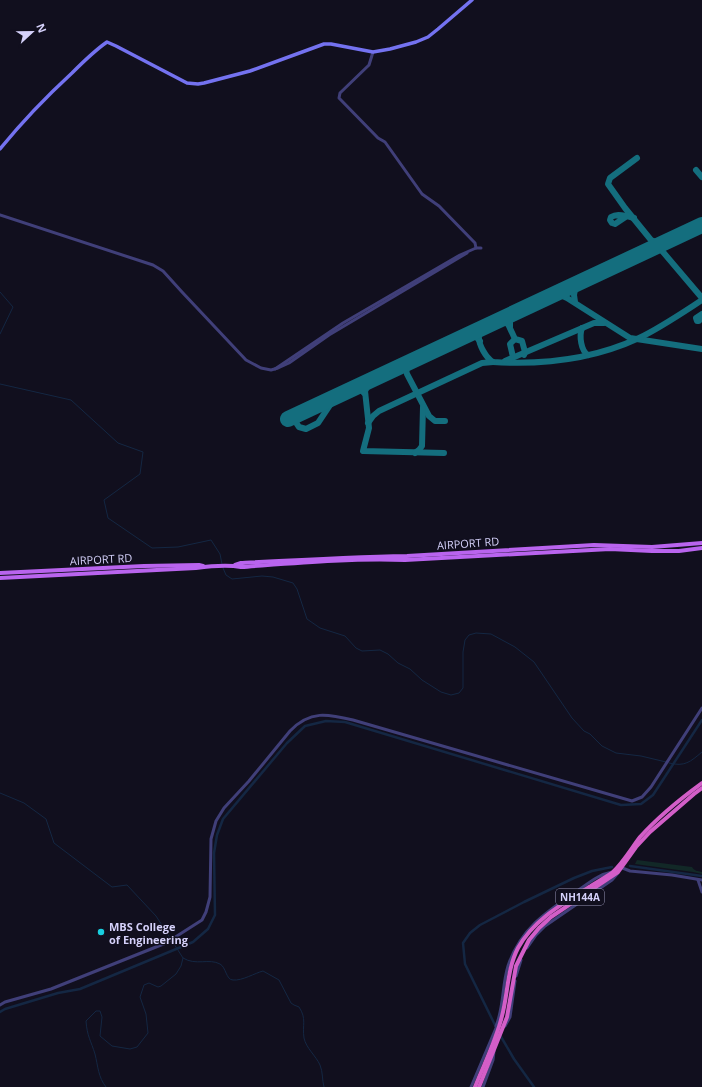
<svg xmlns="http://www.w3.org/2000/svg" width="702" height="1087" font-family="'Open Sans',sans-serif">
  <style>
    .green { fill: #122827 }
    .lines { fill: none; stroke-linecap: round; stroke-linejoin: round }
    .stream { stroke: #142743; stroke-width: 1 }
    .canal { stroke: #142743; stroke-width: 2.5 }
    .taxiway { stroke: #146e7e; stroke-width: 6 }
    .runway { stroke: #146e7e; stroke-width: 16 }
    .tertiary { stroke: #403f79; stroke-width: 3 }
    .secondary { stroke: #7472f0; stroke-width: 3.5 }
    .primary { stroke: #b964ee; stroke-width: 4 }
    .trunk { stroke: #d35ec8; stroke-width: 4 }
    .poi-dot { fill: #18cedf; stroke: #110f1e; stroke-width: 1.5 }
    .labels { text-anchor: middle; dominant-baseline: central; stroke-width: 3; stroke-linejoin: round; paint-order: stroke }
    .shield { fill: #110f1e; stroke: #9a97b8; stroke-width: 1 }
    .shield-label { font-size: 10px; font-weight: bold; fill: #d5d1fa }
    .street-label { font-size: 11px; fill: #d5d1fa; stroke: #110f1e }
    .poi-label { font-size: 11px; font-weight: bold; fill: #d5d1fa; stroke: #110f1e; text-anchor: start }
  </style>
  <rect width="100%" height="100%" fill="#110f1e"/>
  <path class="green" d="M637,860l55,7c2,4 6,4 10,5v2l-9,-2 -58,-8z"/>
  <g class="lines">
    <g class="stream">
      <polyline points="0,292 13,307 0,334"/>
      <polyline points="0,384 71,400 118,443 143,452 140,474 104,500 108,518 152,548 178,547 211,540 220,554 222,564"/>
      <polyline points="223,568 226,575 232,579 262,576 273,577 293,583 297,589 307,619 320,628 345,636 356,648 362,651 380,650 388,654 398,663 410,669 422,680 441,692 451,695 459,693 463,688 463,652 465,640 469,635 476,633 491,634 515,647 534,662 572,718 584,731 590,734 602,746 616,753 641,756 666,762"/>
      <path d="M669,763c16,4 21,-1 33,-11"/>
      <path d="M0,793l24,10 22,16 8,24 58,44 15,-2 29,31 27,42c13,8 26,0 37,6 6,3 6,16 13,16 9,1 22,-7 30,-9l16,9 12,23 3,2 5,2c8,12 3,18 5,31 2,10 12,18 16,27 3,7 2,15 4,22"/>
      <path d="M106,1087c-8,-10 -8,-21 -11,-33 -4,-13 -8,-18 -9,-33l10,-10h4l2,6 -2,19 12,10 18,3 7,-2 11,-14 -2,-19 -6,-17 4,-12 5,-2 9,4 3,-1 15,-12 5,-8 2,-8"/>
    </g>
    <g class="canal">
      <polyline points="630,866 702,876"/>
      <polyline points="0,1012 5,1009 58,993 80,989 193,942 208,929 215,915 214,853 217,835 223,819 287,743 305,726 326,721 345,722 621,805 641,804 653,795 702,720"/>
      <polyline points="496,1027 465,964 463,943 470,933 480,925 524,902 574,878 592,871 612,867"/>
      <polyline points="500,1035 514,1059 534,1087"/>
    </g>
    <g class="taxiway">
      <polyline points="637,158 610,178 608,184 625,208 651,240 661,244"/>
      <polyline points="696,170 702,177"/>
      <path d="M627,216l-12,8 -3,-1 -2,-3 1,-3c5,-3 10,-2 16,-1l7,2"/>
      <polyline points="654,247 658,248 663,252 702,298"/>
      <polyline points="556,293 567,298 630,338 702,349"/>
      <polyline points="575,302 574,295 576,284"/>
      <polyline points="702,314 696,318 697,321 699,321 702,316"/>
      <polyline points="498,321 508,324 515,339 522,341 525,352 524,355"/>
      <path d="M484,327c-2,3 -4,5 -5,9 -1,8 7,22 14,26 50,3 101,-3 146,-24 21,-10 43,-25 63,-38"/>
      <polyline points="510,327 510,319 514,313"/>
      <path d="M582,328c-3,8 -1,23 6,27"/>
      <polyline points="468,334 476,337 480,341"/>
      <polyline points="513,357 510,344 515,339"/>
      <polyline points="505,361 594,323 604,323"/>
      <polyline points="408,363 406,369 407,374 429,416 435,421 445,421"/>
      <polyline points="371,380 365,391 369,428 363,451 444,453"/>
      <polyline points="356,387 360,389 365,394"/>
      <polyline points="317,405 302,410 297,413 295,421 299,427 306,429 318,423 336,396"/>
      <polyline points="368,423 373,416 379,411 482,363 493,362"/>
      <polyline points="415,453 419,450 422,446 423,407"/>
    </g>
    <polyline class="runway" points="288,419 702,225"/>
    <g class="tertiary">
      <polyline points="373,52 369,65 340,93 339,98 378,138 385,142 422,194 439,206 475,243 476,248"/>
      <polyline points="0,215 153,265 163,271 182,292 246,360 261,368 271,370 278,368 289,363 329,335 467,253"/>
      <polyline points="275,369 343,323 460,255 476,248 481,248"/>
      <polyline points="620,867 630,871 672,875 702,880"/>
      <polyline points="698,880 702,892"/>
      <polyline points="527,948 536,935 545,926 612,880 618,873"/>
      <polyline points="516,976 521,960"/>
      <path d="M0,1005l5,-3 46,-13 115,-46 36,-23 4,-8 4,-15 1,-58 5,-18 8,-13 25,-27 41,-50c20,-21 38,-17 63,-11l279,81 10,-4 9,-10 51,-79"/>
      <path d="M496,1026c8,-19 6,-41 12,-60 13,-39 41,-56 72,-77 10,-7 20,-15 32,-17"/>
      <polyline points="505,1026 510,1017 515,981"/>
      <polyline points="471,1087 496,1028"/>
      <polyline points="483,1087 493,1060 494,1051"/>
    </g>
    <path class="secondary" d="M0,149c22,-27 47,-53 72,-76 11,-11 22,-22 35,-31l9,4 71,37 11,1 6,-1 46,-12 74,-27h7l42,8 17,-3 26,-7 12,-5 10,-8 34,-29"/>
    <g class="primary">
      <path d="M235,565l6,-2c56,-3 111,-6 166,-7l187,-11 58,2 50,-4"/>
      <polyline points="0,573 144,566 199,565 203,566"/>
      <path d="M0,578l196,-10c14,-2 30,-4 45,-1 55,-4 110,-9 164,-7l205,-11 42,2h27l23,-3"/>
    </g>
    <g class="trunk">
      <path d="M475,1087c9,-23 21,-46 27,-71 6,-22 5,-47 16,-68 16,-29 46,-45 73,-62 7,-5 14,-8 21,-13 11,-10 19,-24 28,-36 18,-20 40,-38 62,-54"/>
      <polyline points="479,1087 507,1017 516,966 529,940 539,928 551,917 618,872 636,847 650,832 694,794 702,788"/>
    </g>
  </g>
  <circle class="poi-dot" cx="101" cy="932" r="4"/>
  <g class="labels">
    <rect class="shield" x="556" y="889" width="48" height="16" rx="3"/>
    <g class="shield-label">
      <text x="580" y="897">NH144A</text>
    </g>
    <g class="street-label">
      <text transform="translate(468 543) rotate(-4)">AIRPORT RD</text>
      <text transform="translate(101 559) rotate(-3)">AIRPORT RD</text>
    </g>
    <g class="poi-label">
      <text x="109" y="926">MBS College<tspan x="109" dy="13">of Engineering</tspan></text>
    </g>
  </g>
  <g transform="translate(32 32) rotate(68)" stroke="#110f1e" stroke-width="3" paint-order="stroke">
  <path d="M0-3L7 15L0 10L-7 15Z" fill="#d5d1fa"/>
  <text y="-6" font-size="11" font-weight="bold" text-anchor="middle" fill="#d5d1fa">N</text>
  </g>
</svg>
